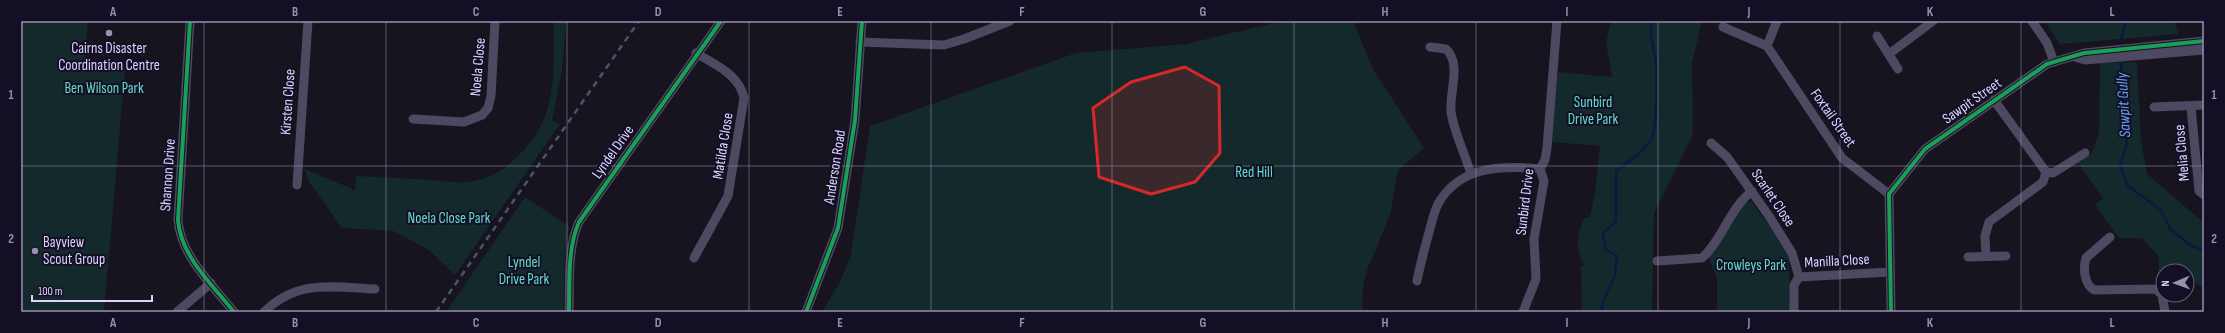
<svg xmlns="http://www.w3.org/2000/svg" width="2225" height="333" font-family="'Sofia Sans Condensed',sans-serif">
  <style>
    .green { fill: #13292c }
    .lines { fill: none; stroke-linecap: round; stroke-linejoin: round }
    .stream { stroke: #0c193f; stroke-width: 2.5 }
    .minor { stroke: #4d4960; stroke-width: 9 }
    .rail { stroke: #45566a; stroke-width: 2.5; stroke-dasharray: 6 5; stroke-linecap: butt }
    .cycleway-casing { stroke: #150f25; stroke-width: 6 }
    .cycleway { stroke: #1a9f57; stroke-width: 4 }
    .marked { fill: #d62828; fill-opacity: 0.2; stroke: #d62828; stroke-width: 3; stroke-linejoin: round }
    .grid { fill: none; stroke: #9891b0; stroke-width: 1; stroke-opacity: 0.55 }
    .poi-dot { fill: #9891b0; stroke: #150f25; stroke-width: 1.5 }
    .labels { text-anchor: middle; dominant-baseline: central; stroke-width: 4; stroke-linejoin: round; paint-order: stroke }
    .poi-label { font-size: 15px; fill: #ddd4fe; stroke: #150f25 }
    .street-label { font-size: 15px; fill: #ddd4fe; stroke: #150f25 }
    .park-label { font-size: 15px; fill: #61ddcc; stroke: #150f25 }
    .water-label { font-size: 16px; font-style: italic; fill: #65a4fb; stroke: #150f25 }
    .neatline { fill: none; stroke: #9891b0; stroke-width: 1.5 }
    .grid-label { font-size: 13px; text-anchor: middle; font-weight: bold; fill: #9891b0 }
  </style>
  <rect width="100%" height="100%" fill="#171420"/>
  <g class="green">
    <polygon points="21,21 88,21 85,63 125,69 104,312 21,312"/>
    <path d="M554,21h14l-2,3 -4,45 -10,52 8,3 -105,151 -26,-25 -36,-19 -51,-3 -32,-45 -6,-14 51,21 1,-14c25,1 50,3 76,4 11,1 24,3 36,2 21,-3 35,-11 50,-26 41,-39 35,-83 36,-135z"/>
    <polygon points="1282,21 1353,21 1373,69 1424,148 1398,170 1391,211 1375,252 1368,267 1363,285 1362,312 822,312 839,284 851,255 870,126 1076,53 1186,44"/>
    <path d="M1611,21h91l-10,42 1,71 -39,79 -2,99h-70l-1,-45 4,-2c-11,-16 -8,-29 -1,-47l6,-1 5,-24 5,-47 -49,-4 7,-70 54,5 -6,-34z"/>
    <polygon points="2045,21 2175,21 2178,34 2060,44"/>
    <polygon points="2137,62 2141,142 2147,174 2204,223 2204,288 2187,278 2187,271 2163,271 2163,291 2158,287 2159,257 2142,238 2119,238 2095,205 2103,198 2078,163 2092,153 2099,133 2100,63"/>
    <polygon points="525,197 569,226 565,257 563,312 446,312"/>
    <polygon points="1751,201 1788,251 1791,312 1717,312 1717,278 1709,258 1744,202"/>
  </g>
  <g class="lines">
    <g class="stream">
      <polyline points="2120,43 2126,21"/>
      <polyline points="2121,64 2127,144 2120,165 2128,186 2161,210 2171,230 2189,244 2204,252"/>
      <path d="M1601,312l2,-11 12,-25 2,-20 -11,-6 -3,-17 13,-11v-51c12,-9 26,-18 35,-31 6,-8 6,-64 5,-76 -1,-15 -8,-29 -4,-43"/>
    </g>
    <g class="minor">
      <path d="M190,21l-12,199c3,37 34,64 56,92"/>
      <polyline points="1777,21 1767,46 1842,158 1889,194"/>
      <polyline points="2032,21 2047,43 2054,62"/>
      <polyline points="1723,27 1767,46"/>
      <polyline points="1877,36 1898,69"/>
      <polyline points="860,42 944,45 964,39 1010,21"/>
      <path d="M1430,47l16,2c16,15 3,43 5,63 3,20 14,42 20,62"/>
      <polyline points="1889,54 1933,21"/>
      <polyline points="2075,57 2085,60 2204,50"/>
      <polyline points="2154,107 2204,105"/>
      <polyline points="2191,107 2199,191 2204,195"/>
      <polyline points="413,119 464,122 482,115 488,108 491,96 495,21"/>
      <polyline points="1711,143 1727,157 1769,216 1792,253 1799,277"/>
      <polyline points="2046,172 2053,173 2085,153"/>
      <polyline points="297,185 308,21"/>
      <path d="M2110,237l-24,21c-3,10 -2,26 8,32l62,-1 6,6 3,17"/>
      <polyline points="1986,256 1985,236 1989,222 2043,182 2046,172 1994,100"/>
      <polyline points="1968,257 2006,256"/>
      <path d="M694,258l34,-62 16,-98c-5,-24 -29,-33 -48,-45"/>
      <path d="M1657,261l45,-3c21,-19 27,-49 50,-67"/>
      <path d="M1417,281c3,-16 7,-30 11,-45 3,-10 5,-22 10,-32 21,-38 64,-39 102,-35"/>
      <polyline points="177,312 211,283"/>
      <path d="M264,312c34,-33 68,-25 111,-23"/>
      <path d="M569,312c1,-29 -2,-63 10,-90l142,-201"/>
      <polyline points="806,312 838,228 855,120 862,21"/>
      <polyline points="1523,312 1536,279 1534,239 1544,181 1540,169 1545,160 1547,148 1557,21"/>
      <polyline points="1794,312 1794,285 1799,277 1890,272"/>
      <polyline points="1891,312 1889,194 1925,149 2047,64 2084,53 2204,41"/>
    </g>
    <polyline class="rail" points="436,312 639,21"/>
    <g class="cycleway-casing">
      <g id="cycleway">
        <path d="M190,21l-12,199c3,37 34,64 56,92"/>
        <path d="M569,312c1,-29 -2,-63 10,-90l142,-201"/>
        <polyline points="806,312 838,228 855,120 862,21"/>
        <polyline points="1891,312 1889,194 1925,149 2047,64 2084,53 2204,41"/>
      </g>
    </g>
    <use href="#cycleway" class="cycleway"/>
  </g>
  <path class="marked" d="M1185,67l34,19 1,67 -25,29 -44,12 -52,-17 -6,-69 38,-26z"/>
  <path class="grid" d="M204,21v291M386,21v291M567,21v291M749,21v291M931,21v291M1112,21v291M1294,21v291M1476,21v291M1658,21v291M1840,21v291M2021,21v291M21,166h2183"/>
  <g class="poi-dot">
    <circle cx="109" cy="33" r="4"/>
    <circle cx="35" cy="251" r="4"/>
  </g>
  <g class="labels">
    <g class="poi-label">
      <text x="109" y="48">Cairns Disaster<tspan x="109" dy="17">Coordination Centre</tspan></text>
      <text x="43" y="242" text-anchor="start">Bayview<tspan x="43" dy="17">Scout Group</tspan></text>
    </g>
    <g class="street-label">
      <text transform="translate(478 67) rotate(-85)">Noela Close</text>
      <text transform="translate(1972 101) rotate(-35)">Sawpit Street</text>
      <text transform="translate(288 102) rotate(-86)">Kirsten Close</text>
      <text transform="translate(1833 118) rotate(55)">Foxtail Street</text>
      <text transform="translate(723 146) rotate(-81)">Matilda Close</text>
      <text transform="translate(613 152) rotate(-55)">Lyndel Drive</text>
      <text transform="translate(2182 153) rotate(-95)">Melia Close</text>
      <text transform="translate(835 167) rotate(-81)">Anderson Road</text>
      <text transform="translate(168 175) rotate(-86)">Shannon Drive</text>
      <text transform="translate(1773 198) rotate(56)">Scarlet Close</text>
      <text transform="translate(1525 202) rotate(-83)">Sunbird Drive</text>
      <text transform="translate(1837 261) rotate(-3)">Manilla Close</text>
    </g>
    <g class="park-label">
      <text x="104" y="88">Ben Wilson Park</text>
      <text x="1593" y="102">Sunbird<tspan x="1593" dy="17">Drive Park</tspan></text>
      <text x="1254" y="172">Red Hill</text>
      <text x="449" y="218">Noela Close Park</text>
      <text x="524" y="262">Lyndel<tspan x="524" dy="17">Drive Park</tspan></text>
      <text x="1751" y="265">Crowleys Park</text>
    </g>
    <g class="water-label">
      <text transform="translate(2124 105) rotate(-93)">Sawpit Gully</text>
    </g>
  </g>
  <rect width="2225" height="333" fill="none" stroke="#150f25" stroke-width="44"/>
  <g transform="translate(2175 283) rotate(268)"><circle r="19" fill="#150f25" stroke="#655e7c"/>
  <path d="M0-3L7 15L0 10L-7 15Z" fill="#9891b0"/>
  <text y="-6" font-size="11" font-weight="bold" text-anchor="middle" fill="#ddd4fe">N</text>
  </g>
  <path d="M32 295v6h120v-6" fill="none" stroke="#ddd4fe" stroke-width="2"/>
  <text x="38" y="295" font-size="12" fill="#ddd4fe" stroke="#150f25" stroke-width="3" paint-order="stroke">100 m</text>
  <rect x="22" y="22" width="2181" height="289" class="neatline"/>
  <g class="grid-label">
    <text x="113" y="16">A</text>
    <text x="295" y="16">B</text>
    <text x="476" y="16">C</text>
    <text x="658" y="16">D</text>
    <text x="840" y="16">E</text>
    <text x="1022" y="16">F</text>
    <text x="1203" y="16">G</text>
    <text x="1385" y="16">H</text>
    <text x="1567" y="16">I</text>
    <text x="1749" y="16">J</text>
    <text x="1930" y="16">K</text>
    <text x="2112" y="16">L</text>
    <text x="11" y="99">1</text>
    <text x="2214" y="99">1</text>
    <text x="11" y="243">2</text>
    <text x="2214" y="243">2</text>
    <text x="113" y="327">A</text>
    <text x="295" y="327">B</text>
    <text x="476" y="327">C</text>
    <text x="658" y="327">D</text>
    <text x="840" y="327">E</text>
    <text x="1022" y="327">F</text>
    <text x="1203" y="327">G</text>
    <text x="1385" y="327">H</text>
    <text x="1567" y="327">I</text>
    <text x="1749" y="327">J</text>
    <text x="1930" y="327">K</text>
    <text x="2112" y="327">L</text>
  </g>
</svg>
